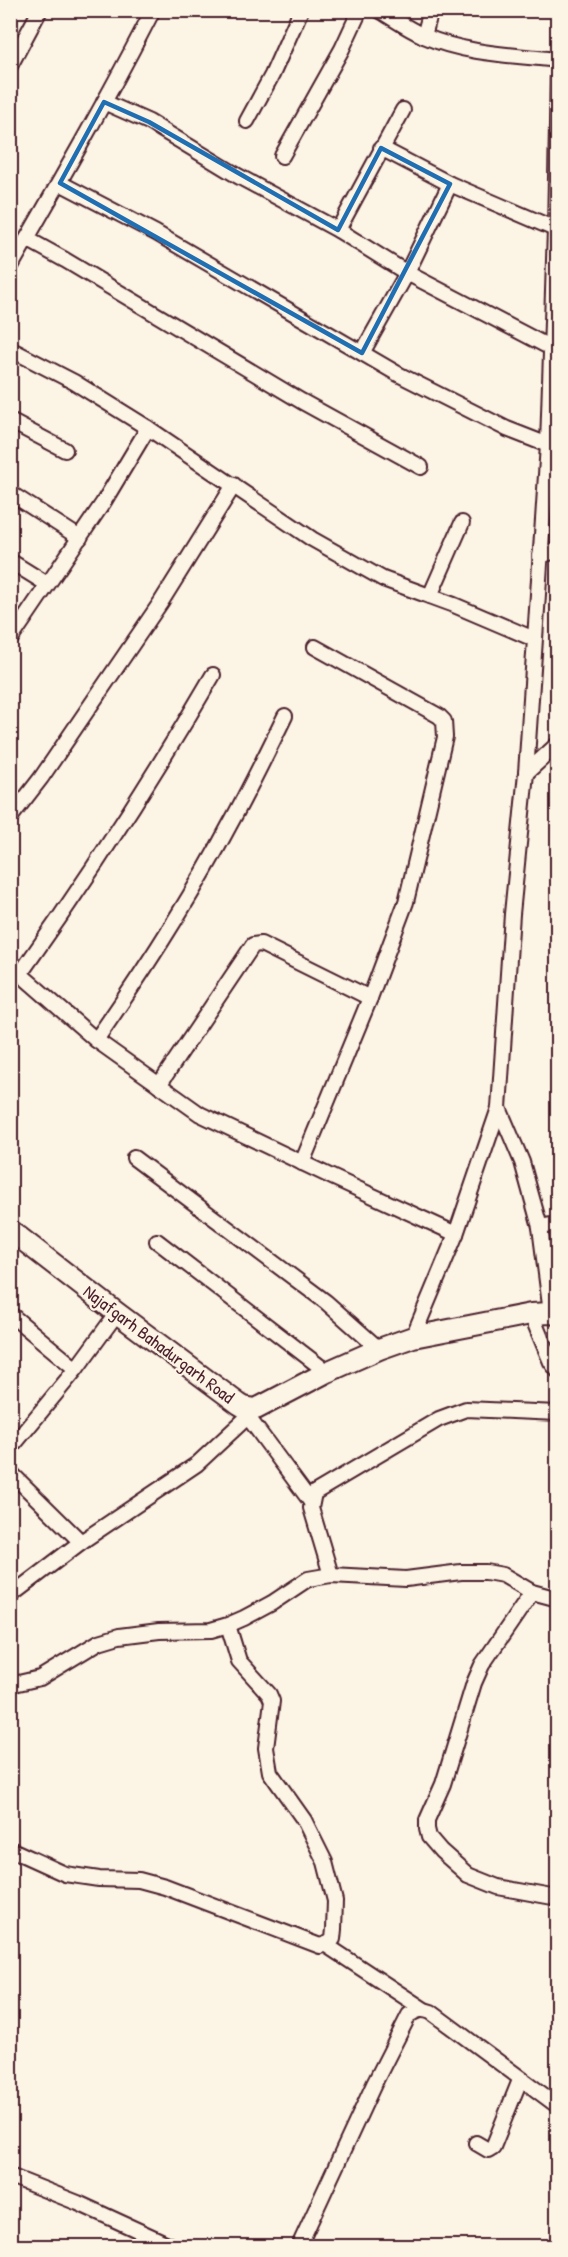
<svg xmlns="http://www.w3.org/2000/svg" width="568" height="2257" font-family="'Patrick Hand',sans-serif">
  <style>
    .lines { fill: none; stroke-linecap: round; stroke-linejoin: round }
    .street-casing { stroke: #4a1f2b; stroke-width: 18 }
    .secondary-casing { stroke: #4a1f2b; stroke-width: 24 }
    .street { stroke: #fcf5e5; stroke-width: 14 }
    .secondary { stroke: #fcf5e5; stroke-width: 20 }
    .marked { fill: none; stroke: #1f6fb2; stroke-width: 4.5; stroke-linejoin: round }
    .labels { text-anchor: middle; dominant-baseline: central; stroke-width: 4.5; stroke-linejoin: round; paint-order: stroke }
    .street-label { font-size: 18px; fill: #4a1f2b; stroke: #fcf5e5 }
  </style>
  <rect width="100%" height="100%" fill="#fcf5e5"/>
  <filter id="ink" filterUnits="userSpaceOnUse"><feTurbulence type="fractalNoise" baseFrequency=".0167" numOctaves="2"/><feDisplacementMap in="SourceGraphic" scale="12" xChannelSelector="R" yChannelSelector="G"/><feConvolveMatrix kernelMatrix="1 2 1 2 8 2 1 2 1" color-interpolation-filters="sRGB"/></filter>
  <g filter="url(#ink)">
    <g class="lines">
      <g class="street-casing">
        <g id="street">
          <path d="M379,10c15,9 29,19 45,26 41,18 89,19 134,24"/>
          <polyline points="424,36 431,10"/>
          <polyline points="10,66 40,10"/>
          <polyline points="104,102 149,122 238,176 338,230 407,273 551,348"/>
          <polyline points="247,121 272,75 301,10"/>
          <polyline points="381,148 450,184 555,229"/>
          <polyline points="282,156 342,49 360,10"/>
          <polyline points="60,183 156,233 398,374 507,429 548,445"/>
          <polyline points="338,230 403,110"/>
          <polyline points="27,239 65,260 301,401 421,467"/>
          <path d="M10,268c49,-85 98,-170 143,-258"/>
          <polyline points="10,349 74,382 148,428 312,539 383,579 454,605 534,639"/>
          <polyline points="362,353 407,273 450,184"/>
          <polyline points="10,421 65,450"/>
          <polyline points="10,493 80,538"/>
          <polyline points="540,556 558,550"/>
          <polyline points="10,561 47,584"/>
          <polyline points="430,596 462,523"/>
          <polyline points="10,640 103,503 148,428"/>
          <polyline points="526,773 558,744"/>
          <polyline points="10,818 41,778 161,602 234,485"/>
          <polyline points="10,965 96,1040 200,1114 334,1178 456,1234"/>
          <path d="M20,974c69,-97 133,-196 193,-299"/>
          <path d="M96,1040c48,-69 94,-140 133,-214 20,-36 38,-73 56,-110"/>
          <polyline points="159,1085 253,945 261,944 370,998"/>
          <polyline points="499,1108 522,1162 540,1227 551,1313"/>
          <polyline points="134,1158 326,1302 379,1349"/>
          <polyline points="302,1163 370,998 406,902 445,737 444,721 439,716 315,647"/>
          <polyline points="540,1227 558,1224"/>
          <polyline points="157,1241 327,1372"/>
          <polyline points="10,1314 76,1369"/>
          <polyline points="531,1314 551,1362 558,1371"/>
          <polyline points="413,1337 456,1234 499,1108 512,914 526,773 548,445 555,229 558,73"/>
          <polyline points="248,1417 311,1502"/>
          <polyline points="10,1449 76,1369 117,1313"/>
          <polyline points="10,1472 81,1542"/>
          <polyline points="331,1575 311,1508 314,1493 439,1419 466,1409 558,1413"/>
          <polyline points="532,1592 482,1665 474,1683 443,1784 427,1820 427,1829 429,1837 441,1851 468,1875 498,1887 558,1898"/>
          <polyline points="10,1596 81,1542 197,1464 256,1409"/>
          <polyline points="10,1685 40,1678 99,1642 119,1636 159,1631 211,1630 228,1625 244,1618 272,1603 308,1579 331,1575 406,1579 461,1572 486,1572 503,1575 532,1592 558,1599"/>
          <polyline points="10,1849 65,1874 99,1879 139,1880 165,1887 320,1946 329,1943 333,1939 334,1929 335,1901 325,1862 304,1820 270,1772 266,1748 272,1701 269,1694 239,1661 228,1625"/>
          <polyline points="326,1945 423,2009"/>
          <polyline points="476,2143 488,2150 493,2147 520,2080"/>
          <polyline points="10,2176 78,2203 172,2246"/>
          <path d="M299,2246l75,-162 35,-69c8,-5 13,-7 22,-3l127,94"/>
        </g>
      </g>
      <g class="secondary-casing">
        <polyline id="secondary" points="10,1230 117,1313 239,1404 244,1407 256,1409 327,1372 379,1349 413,1337 531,1314 551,1313 558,1315"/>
      </g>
      <use href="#street" class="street"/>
      <use href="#secondary" class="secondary"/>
    </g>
  </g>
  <path class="marked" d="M104,102l45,20 189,108 43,-82 69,36 -88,169 -302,-170z"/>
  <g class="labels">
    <g class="street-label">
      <text transform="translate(159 1344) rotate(37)">Najafgarh Bahadurgarh Road</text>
    </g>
  </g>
  <rect width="568" height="2257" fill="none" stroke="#fcf5e5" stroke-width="36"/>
  <rect x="18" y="18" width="532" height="2221" fill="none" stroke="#4a1f2b" stroke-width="2" filter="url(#ink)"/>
</svg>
